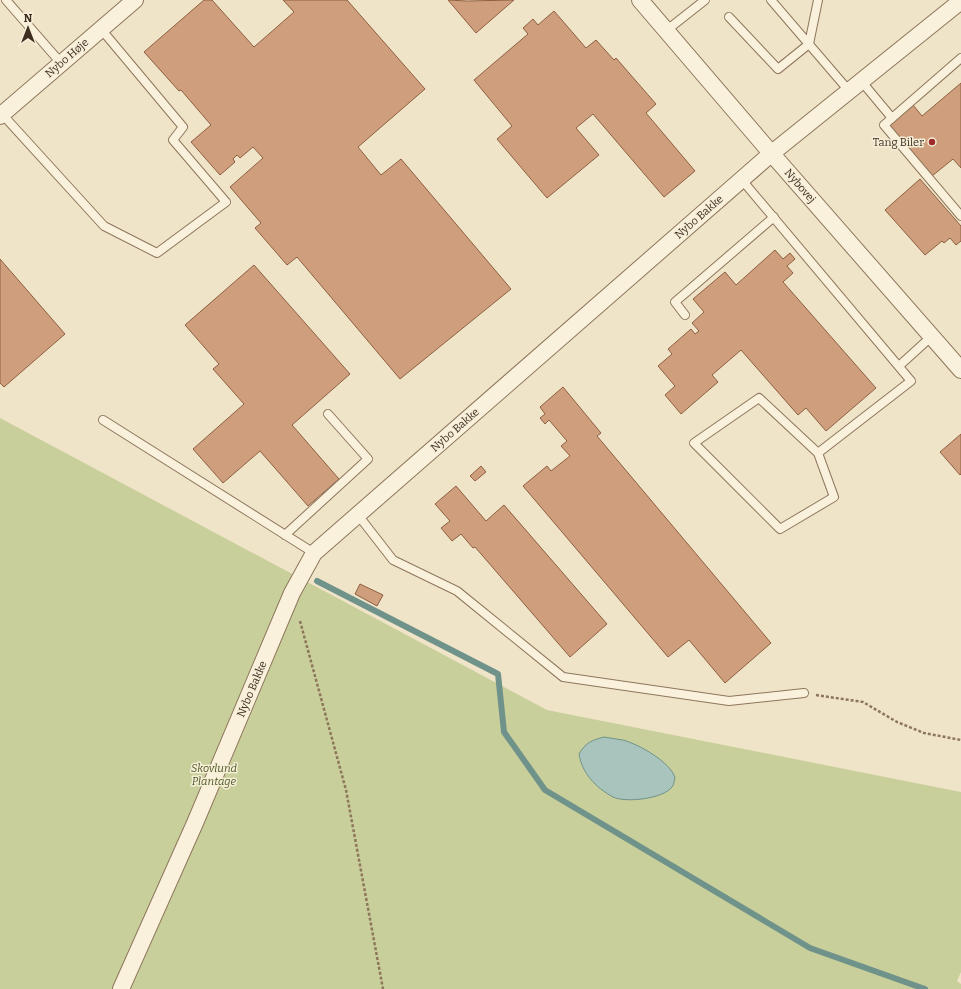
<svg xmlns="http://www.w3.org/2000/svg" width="961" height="989" font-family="Bitter,serif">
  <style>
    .green { fill: #c9cf9b }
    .water { fill: #a9c4bc; stroke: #6f938a }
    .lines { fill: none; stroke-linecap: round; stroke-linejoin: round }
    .stream { stroke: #6f938a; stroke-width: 6 }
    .building { fill: #cf9f7d; stroke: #8d5f41 }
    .service-casing { stroke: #8d765c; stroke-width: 10 }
    .minor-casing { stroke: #8d765c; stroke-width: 18 }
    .path { stroke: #8d765c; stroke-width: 2.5; stroke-dasharray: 3 2; stroke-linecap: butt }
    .service { stroke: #faf1dc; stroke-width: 8 }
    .minor { stroke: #faf1dc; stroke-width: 16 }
    .poi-dot { fill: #9e2a2b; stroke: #f7eed8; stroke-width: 1.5 }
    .labels { text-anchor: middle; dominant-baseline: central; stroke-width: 3; stroke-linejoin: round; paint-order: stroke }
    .street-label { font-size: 11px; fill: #3d2e20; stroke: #f7eed8 }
    .poi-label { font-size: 11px; fill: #3d2e20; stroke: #f7eed8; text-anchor: end }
    .park-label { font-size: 11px; font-style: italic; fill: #4d5a26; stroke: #f7eed8 }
  </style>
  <rect width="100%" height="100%" fill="#f0e4c8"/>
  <polygon class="green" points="0,418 547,710 961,792 961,972 957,981 961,984 961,989 0,989"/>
  <path class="water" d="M604,737c6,1 12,2 19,3 15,4 48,22 52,38 -1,3 -1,7 -3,9 -9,12 -47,16 -59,10 -18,-10 -31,-24 -34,-43 6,-11 13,-14 25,-17z"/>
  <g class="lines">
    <polyline class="stream" points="317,581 498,674 504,732 545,790 810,948 925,989"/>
  </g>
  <g class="building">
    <polygon points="204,0 212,0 254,47 294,12 283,0 347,0 425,89 358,147 381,175 401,159 511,289 400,379 297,257 287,265 255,228 261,223 230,187 263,158 253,147 240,158 237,155 233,159 235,162 220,175 191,142 211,125 181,90 179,91 144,52"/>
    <polygon points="448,0 467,1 514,0 476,33"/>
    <polygon points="554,11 586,48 596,40 614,60 616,58 656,104 646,113 695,171 664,197 593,114 576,128 599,155 547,198 497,139 512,126 474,80 528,34 523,28 533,19 538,25"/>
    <polygon points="961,83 961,168 953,159 932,176 889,125 913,105 922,116"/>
    <polygon points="920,179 961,226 961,241 956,245 950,238 944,243 942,241 925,255 885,210"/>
    <polygon points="775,250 783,259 790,253 795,259 787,266 793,273 783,282 876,388 826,431 806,408 798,415 741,350 712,375 718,382 681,414 665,395 675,386 658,366 672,354 668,349 691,329 695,334 699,331 692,323 704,312 693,299 725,272 736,285"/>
    <polygon points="0,259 65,334 4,387 0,383"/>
    <polygon points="254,265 350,374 292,425 339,479 308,506 260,451 223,483 193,449 244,404 213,369 219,364 185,325"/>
    <polygon points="563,387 601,433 597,436 771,643 725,683 689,640 668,657 523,486 547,466 551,471 570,456 561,446 567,441 549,420 545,424 540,418 545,414 540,407"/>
    <polygon points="961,434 961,474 960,475 940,452"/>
    <polygon points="481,466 486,472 475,481 470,476"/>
    <polygon points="456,486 486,521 504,505 607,624 570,657 475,547 473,548 461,534 452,541 441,528 450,521 435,504"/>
    <polygon points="360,584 383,595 377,606 355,594"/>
  </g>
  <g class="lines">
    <g class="service-casing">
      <g id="service">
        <polyline points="6,0 61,63"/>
        <polyline points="771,0 850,92"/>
        <polyline points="729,17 778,69 809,44 818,0"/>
        <polyline points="667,30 705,0"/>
        <polyline points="961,58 884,125 961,216"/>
        <polyline points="862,82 892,118"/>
        <polyline points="2,114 104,226 157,253 226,202 173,140 183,127 101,29"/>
        <polyline points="742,180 911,381 818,453 759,398 694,443 780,529 834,497 818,453"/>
        <polyline points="685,315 675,302 774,217"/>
        <polyline points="899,366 932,336"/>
        <polyline points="103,420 314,553"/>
        <polyline points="358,515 393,560 457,591 563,677 729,701 804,693"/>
        <polyline points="285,535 368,459 328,414"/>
      </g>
    </g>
    <g class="minor-casing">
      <g id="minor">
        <polyline points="640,0 765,146 961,370"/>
        <polyline points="0,116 135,0"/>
        <polyline points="121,989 195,823 292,593 314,553 772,153 961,1"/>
      </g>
    </g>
    <g class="path">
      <polyline points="300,621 346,790 383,989"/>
      <polyline points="816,695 863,702 897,722 924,733 961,740"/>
    </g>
    <use href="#service" class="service"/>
    <use href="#minor" class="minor"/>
  </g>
  <circle class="poi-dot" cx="932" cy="142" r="4"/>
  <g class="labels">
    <g class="street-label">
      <text transform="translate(67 58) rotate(-41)">Nybo Høje</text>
      <text transform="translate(800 186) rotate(49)">Nybovej</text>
      <text transform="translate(699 217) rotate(-41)">Nybo Bakke</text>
      <text transform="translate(455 430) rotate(-41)">Nybo Bakke</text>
      <text transform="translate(252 689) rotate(-67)">Nybo Bakke</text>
    </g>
    <g class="poi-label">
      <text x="924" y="142">Tang Biler</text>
    </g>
    <g class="park-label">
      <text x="214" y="768">Skovlund<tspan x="214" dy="13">Plantage</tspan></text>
    </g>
  </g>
  <g transform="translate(28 28)" stroke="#f7eed8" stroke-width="3" paint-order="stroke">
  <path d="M0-3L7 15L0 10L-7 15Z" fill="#3d2e20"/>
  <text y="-6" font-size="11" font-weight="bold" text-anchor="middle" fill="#3d2e20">N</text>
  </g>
</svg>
